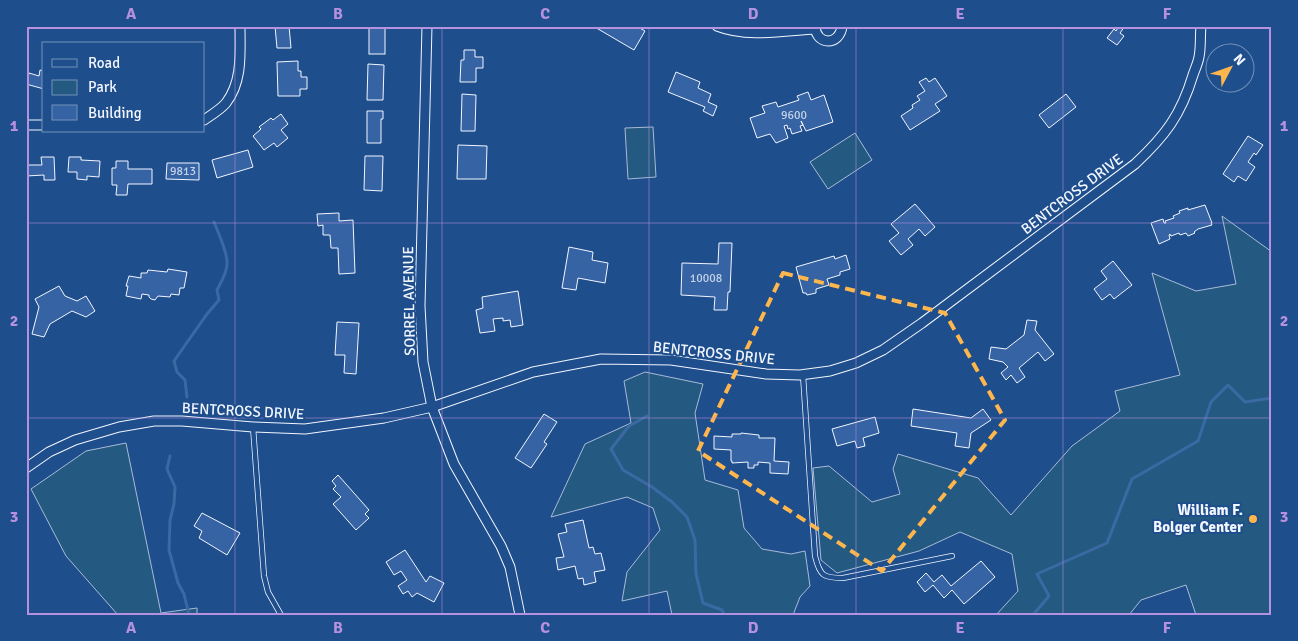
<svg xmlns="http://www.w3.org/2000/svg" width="1298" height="641" font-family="Signika,sans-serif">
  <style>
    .green { fill: #245a82; stroke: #a8bbd7 }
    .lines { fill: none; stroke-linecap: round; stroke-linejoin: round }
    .stream { stroke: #3b69a3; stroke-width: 3 }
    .building { fill: #3563a3; stroke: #f2f6ff }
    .lane-casing { stroke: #f2f6ff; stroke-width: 6 }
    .street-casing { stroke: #f2f6ff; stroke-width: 11 }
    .lane { stroke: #1f4e8c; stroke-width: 4.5 }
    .street { stroke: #1f4e8c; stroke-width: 9 }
    .marked { fill: none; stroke: #ffb74d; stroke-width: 4; stroke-dasharray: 10 6; stroke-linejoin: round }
    .grid { fill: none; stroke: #b691df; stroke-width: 1; stroke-opacity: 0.55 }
    .poi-dot { fill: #ffb74d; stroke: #1f4e8c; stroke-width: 2 }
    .labels { text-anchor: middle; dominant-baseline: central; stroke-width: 4; stroke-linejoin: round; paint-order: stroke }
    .number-label { font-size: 12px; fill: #c3d1e8 }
    .street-label { font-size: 15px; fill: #f2f6ff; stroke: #1f4e8c }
    .poi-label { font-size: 15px; font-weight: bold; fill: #f2f6ff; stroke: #1f4e8c; text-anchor: end }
    .neatline { fill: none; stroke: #b691df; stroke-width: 2 }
    .grid-label { font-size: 16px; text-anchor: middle; font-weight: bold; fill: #b691df }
  </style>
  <rect width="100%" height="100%" fill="#1f4e8c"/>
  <g class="green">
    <polygon points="653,127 656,177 628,179 625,128"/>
    <polygon points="855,133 872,160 828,189 810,162"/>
    <polygon points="1222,216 1272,252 1272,615 1196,615 1186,585 1141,600 1129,615 996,615 1018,591 1012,554 960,532 919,551 837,573 821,560 813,468 829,466 872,502 900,494 893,469 898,454 978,478 1011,515 1072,446 1120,411 1115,391 1180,375 1152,273 1196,291 1236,284"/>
    <polygon points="645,372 703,384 695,413 705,480 738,490 744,528 762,549 791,554 805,551 810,586 800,597 793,615 672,615 667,591 622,601 627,572 660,530 653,508 627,497 551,517 585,444 631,423 624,381"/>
    <polygon points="126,443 161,613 197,608 197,615 118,615 66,556 31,489 86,451"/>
  </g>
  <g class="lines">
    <g class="stream">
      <path d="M187,397l-2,-17 -8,-8 -3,-11 33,-47 12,-14 -2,-10c4,-8 10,-17 10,-26 1,-11 -9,-32 -13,-42"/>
      <polyline points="647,416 629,426 611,449 623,470 652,487 672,502 687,517 695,540 696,574 703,603 722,610 724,615"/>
      <polyline points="170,456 167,469 175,487 174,504 170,520 169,550 178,583 184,594 189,615"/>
      <polyline points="1033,615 1049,596 1037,574 1107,543 1132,479 1198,441 1211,402 1228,385 1245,402 1272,398"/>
    </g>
  </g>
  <g class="building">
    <polygon points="275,26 289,26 291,48 277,48"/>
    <rect x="369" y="26" width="16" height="28"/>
    <polygon points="593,26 636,26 645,31 634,50"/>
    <polygon points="1119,26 1125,26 1120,33 1124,36 1117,45 1107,38 1114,29 1116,31"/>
    <polygon points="464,50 475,50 475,57 483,57 483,68 476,68 476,82 460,82 461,60 464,60"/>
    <polygon points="298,61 298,71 301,71 301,77 307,77 307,89 300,89 300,96 278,96 277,62"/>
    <polygon points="368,64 384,65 383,100 367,100"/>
    <polygon points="40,70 44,71 44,89 26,84 29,73 39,76"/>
    <polygon points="676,72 700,82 698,88 711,94 708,102 717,106 713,116 703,111 705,107 668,92"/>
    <polygon points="926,78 929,82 935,78 947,96 935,104 940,111 910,130 901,116 913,108 912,105 920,100 917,96 925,91 919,82"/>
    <polygon points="808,92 811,100 824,95 833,122 806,131 801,121 803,125 800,126 802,131 792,134 790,128 788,129 787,125 784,126 788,138 776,143 770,134 757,138 750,118 765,113 762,106 776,102 778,107 799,100 797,96"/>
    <polygon points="462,94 476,95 475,131 461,131"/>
    <polygon points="1066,94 1076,107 1049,128 1039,115"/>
    <polygon points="367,111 383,111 383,119 381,119 381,143 367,143"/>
    <polygon points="281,114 288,124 281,130 288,138 277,147 274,143 264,150 253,136 261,129 259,127 271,118 273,120"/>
    <polygon points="1248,136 1263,145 1256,155 1254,153 1248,162 1255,167 1246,181 1238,176 1234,182 1223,174"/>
    <polygon points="458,145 487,146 486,179 457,179"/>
    <polygon points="248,150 253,167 217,178 212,160"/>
    <polygon points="365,156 383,156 382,191 364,190"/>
    <polygon points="41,157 54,157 55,180 44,180 44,175 26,176 26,165 42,165"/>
    <polygon points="69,157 81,157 81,160 100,161 99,177 87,176 87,180 77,179 77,172 68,172"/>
    <polygon points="116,161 128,161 128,169 152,169 152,184 128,184 127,195 116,195 117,185 112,185 112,168 116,168"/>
    <polygon points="167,163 199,163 199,180 166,179"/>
    <polygon points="915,204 935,227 925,236 919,229 908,239 913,245 901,255 889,241 899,233 891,224"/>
    <polygon points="1205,205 1212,223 1211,223 1212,225 1198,229 1194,232 1195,233 1188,236 1186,233 1180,235 1179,233 1171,236 1170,234 1169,235 1170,239 1159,244 1151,223 1163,219 1164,223 1166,223 1165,221 1174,218 1173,216 1180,213 1179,211 1188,208 1188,210"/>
    <polygon points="339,213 339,221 353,220 355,273 339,274 338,248 331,248 330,235 323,235 323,225 318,226 317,214"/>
    <polygon points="719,243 732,243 730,292 728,292 727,310 714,310 715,297 681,295 682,263 718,264"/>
    <polygon points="569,247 593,252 592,260 608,263 605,283 578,278 576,290 562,288"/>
    <polygon points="846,255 850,269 840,272 840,275 827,279 829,285 816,289 816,293 807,295 806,293 803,293 796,267 834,256 835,259"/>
    <polygon points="1113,261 1132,285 1114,299 1110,294 1102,300 1094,289 1107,279 1101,271"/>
    <polygon points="168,269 187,272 184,288 180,288 179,295 171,294 170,297 158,296 155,300 151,299 149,297 149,295 142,294 141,299 126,296 128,286 126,286 129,276 141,278 141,273 147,273 148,270 167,272"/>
    <polygon points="59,286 65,296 77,301 86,296 95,311 86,317 72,311 50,324 44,337 32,334 39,307 35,299"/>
    <polygon points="518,291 523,325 511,327 510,320 503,321 503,318 493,319 495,331 480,333 476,310 483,308 482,297"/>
    <polygon points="1027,320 1037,321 1035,330 1054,354 1045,361 1038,352 1019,368 1025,377 1017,383 1011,375 1006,380 1001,373 1008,367 1003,362 989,359 991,347 1006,349 1024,335"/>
    <polygon points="337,322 359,323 356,374 344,373 345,355 335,355"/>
    <polygon points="913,409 971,418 983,409 991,420 971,433 969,448 955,446 957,433 911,426"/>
    <polygon points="544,414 557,422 544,442 547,444 531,468 515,458"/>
    <polygon points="875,417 879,433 863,438 865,446 857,448 855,441 837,446 832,429"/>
    <polygon points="741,433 759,435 759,438 775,438 774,461 789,462 788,474 770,473 770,463 758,462 758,465 754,465 754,468 748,468 748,462 732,463 732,461 731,461 731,450 714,449 714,436 732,437 732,434 741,434"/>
    <polygon points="338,475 369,510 365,514 369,518 356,530 333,504 341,497 333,489 336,486 332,481"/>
    <polygon points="202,513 240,533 227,555 199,538 202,531 194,526"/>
    <polygon points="583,520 589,548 593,547 595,554 601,553 605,570 594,572 596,582 584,585 583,578 578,579 575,566 558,570 556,558 564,557 558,534 567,532 565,524"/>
    <polygon points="405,550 426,582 430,576 444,583 434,602 417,593 412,597 408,591 403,594 398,586 407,580 401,571 394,575 386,562"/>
    <polygon points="981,561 995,577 964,604 952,590 944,598 933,585 925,592 917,582 926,573 934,582 942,575 951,586"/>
  </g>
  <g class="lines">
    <g class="lane-casing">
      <g id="lane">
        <path d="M803,375l12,181c5,20 8,22 28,22l109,-22"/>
        <polyline points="253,427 264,576 268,592 281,615"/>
      </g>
    </g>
    <g class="street-casing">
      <g id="street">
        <polyline points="427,26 420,306 423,362 432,407 454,464 501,546 510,567 520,615"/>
        <path d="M717,26c31,12 66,5 98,3"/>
        <path d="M815,26c1,20 25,20 27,0"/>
        <path d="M204,120c7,-5 16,-10 22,-17 17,-22 14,-51 14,-77"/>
        <polyline points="26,125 44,125"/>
        <path d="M26,468l23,-16 26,-12 44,-13 35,-6h28l71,6 52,2 79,-11 48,-11 101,-35 68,-13 70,1 95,14 34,1 30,-4 26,-8 27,-13 39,-27 213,-159c30,-28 46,-49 58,-89 2,-6 5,-12 6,-18 2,-10 1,-21 2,-31"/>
      </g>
    </g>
    <use href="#lane" class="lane"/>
    <use href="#street" class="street"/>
  </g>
  <path class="marked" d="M783,273l162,40 60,107 -123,151 -184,-120z"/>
  <path class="grid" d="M235,26v589M442,26v589M649,26v589M856,26v589M1063,26v589M26,223h1246M26,418h1246"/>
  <circle class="poi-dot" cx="1253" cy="519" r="5"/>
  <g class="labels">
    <g class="number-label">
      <text x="794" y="115">9600</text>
      <text x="183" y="171">9813</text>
      <text x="706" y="278">10008</text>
    </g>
    <g class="street-label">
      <text transform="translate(1072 194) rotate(-37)">BENTCROSS DRIVE</text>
      <text transform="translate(409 301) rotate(-91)">SORREL AVENUE</text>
      <text transform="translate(714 353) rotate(6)">BENTCROSS DRIVE</text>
      <text transform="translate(243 411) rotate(3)">BENTCROSS DRIVE</text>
    </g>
    <g class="poi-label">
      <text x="1243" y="510">William F.<tspan x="1243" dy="17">Bolger Center</tspan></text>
    </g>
  </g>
  <rect width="1298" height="641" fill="none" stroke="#1f4e8c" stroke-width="55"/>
  <rect x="42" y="42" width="162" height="90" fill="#1f4e8c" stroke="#7391ba"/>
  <rect x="52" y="59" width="25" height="8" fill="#1f4e8c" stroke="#7391ba"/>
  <text x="88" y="68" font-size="15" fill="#f2f6ff">Road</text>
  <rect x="52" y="80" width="25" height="15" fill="#245a82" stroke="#7391ba"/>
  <text x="88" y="92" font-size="15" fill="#f2f6ff">Park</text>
  <rect x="52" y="105" width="25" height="15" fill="#3563a3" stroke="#7391ba"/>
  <text x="88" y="118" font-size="15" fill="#f2f6ff">Building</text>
  <g transform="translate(1230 68) rotate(49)"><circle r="24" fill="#1f4e8c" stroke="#7391ba"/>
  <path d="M0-4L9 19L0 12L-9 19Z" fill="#ffb74d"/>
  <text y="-8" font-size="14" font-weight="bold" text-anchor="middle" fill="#f2f6ff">N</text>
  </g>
  <rect x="28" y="28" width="1242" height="586" class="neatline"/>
  <g class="grid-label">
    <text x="131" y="19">A</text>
    <text x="338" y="19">B</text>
    <text x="545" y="19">C</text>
    <text x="753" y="19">D</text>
    <text x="960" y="19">E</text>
    <text x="1167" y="19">F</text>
    <text x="14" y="131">1</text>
    <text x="1284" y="131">1</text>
    <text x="14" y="326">2</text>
    <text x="1284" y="326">2</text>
    <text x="14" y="522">3</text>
    <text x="1284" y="522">3</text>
    <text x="131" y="633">A</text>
    <text x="338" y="633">B</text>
    <text x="545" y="633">C</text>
    <text x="753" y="633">D</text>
    <text x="960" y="633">E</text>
    <text x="1167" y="633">F</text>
  </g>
</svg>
